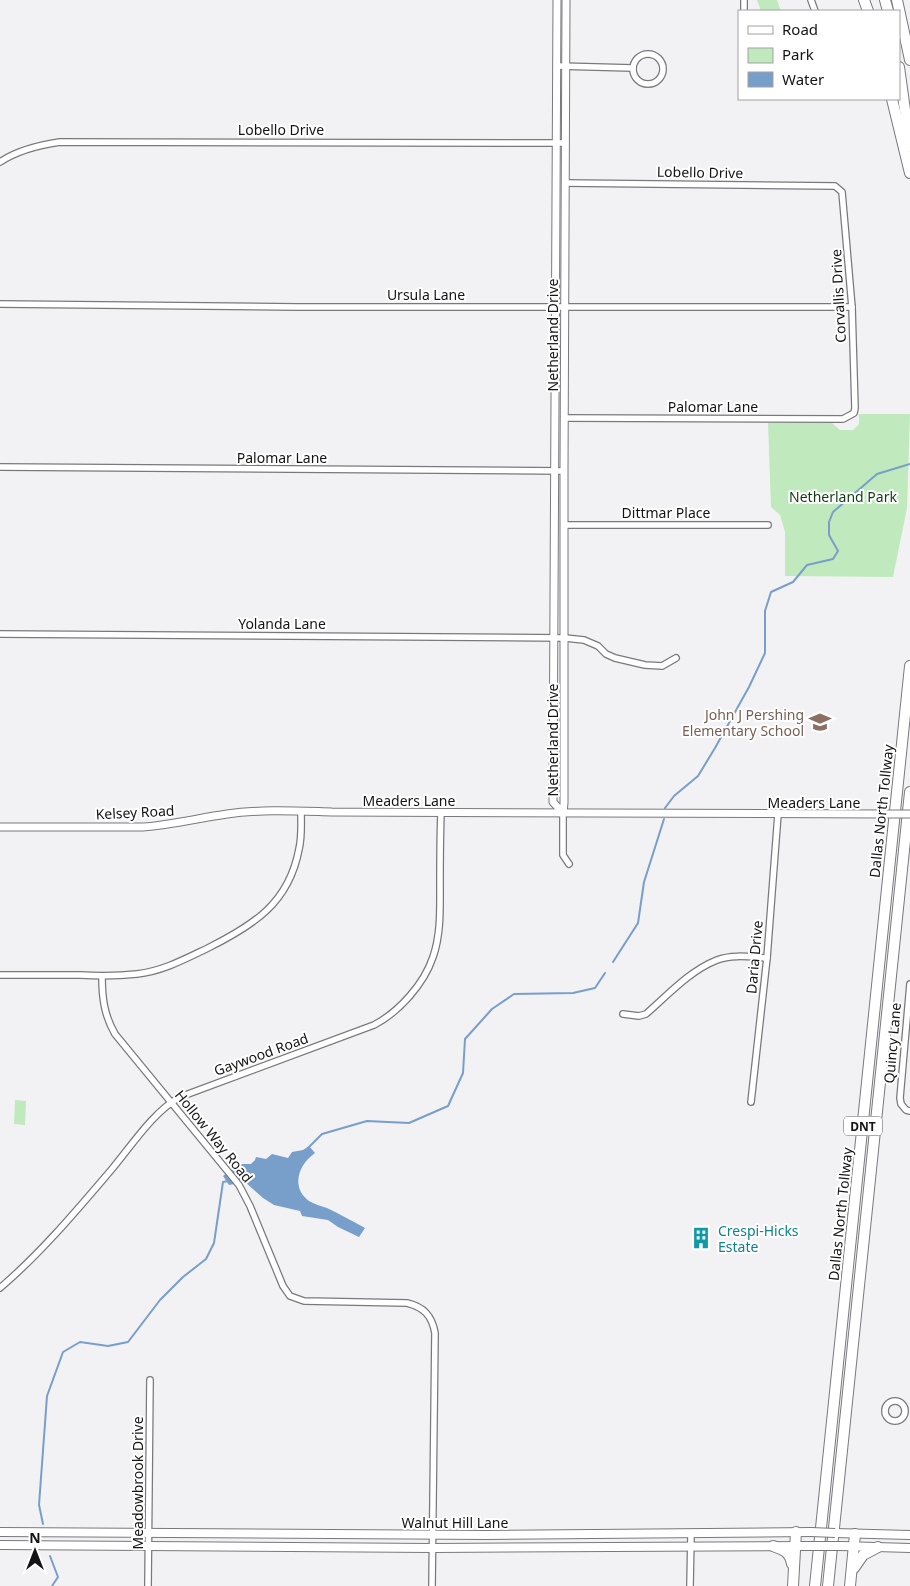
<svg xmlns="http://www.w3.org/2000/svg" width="910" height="1586" font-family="'Noto Sans',sans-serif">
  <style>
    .green { fill: #c0eabd }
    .water { fill: #789eca }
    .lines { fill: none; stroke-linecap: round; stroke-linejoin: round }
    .stream { stroke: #789eca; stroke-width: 2 }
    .minor-casing { stroke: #79797c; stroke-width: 8 }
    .tertiary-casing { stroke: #79797c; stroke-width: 9 }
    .secondary-casing { stroke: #79797c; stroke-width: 10 }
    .motorway-casing { stroke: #79797c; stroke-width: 12 }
    .minor { stroke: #fff; stroke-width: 5.5 }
    .tertiary { stroke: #fff; stroke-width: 7 }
    .secondary { stroke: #fff; stroke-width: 8 }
    .motorway { stroke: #fff; stroke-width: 10 }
    .tertiary-bridge-casing { stroke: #79797c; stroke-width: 9; stroke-linecap: butt }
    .secondary-bridge-casing { stroke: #79797c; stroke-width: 10; stroke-linecap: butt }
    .tertiary-bridge { stroke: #fff; stroke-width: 7 }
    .secondary-bridge { stroke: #fff; stroke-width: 8 }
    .labels { text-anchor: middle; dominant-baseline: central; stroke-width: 4; stroke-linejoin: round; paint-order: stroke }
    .shield { fill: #fff; stroke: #5a5a5b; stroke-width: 1 }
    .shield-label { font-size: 12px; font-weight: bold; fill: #141415 }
    .street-label { font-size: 14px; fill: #141415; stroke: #fff }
    .park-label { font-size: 14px; fill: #0f3b10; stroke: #fff }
    .education-label { font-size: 14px; fill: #785e54; stroke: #fff; text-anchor: end }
    .culture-label { font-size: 14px; fill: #0d838f; stroke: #fff; text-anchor: start }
  </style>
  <rect width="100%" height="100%" fill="#f2f2f5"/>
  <g class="green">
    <polygon points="757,0 777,0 781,11 761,11"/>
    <polygon points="859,414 910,414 907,508 893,577 785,576 785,532 780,515 771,507 768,423 832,423 840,430 853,430 859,424"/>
    <polygon points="15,1100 26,1101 25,1125 14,1124"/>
  </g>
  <path class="water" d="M309,1146l6,7c-16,11 -25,34 -6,48 5,3 12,5 18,7 13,6 25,13 38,20l-6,9 -21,-10 -10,-7 -26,-4 -2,-5 -26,-6 -11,-7 -18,-16 -16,3 -6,-9 15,-12h13l4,-4 1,-3 10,2 6,-5 16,4 4,-6 11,-2z"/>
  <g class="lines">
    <g class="stream">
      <polyline points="665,808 674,796 698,776 715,748 749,687 765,653 765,611 771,592 793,582 807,565 833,559 838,551 829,535 829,522 833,512 877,474 910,464"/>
      <polyline points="613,962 638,923 644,882 664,819"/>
      <polyline points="309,1147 322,1134 367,1121 409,1123 448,1106 463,1073 465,1039 492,1009 514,994 573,993 595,988 605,973"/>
      <polyline points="43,1524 39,1505 47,1396 63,1352 80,1342 108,1346 128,1342 160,1300 183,1277 206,1259 214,1243 223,1182 228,1181"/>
      <polyline points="50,1556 58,1577 52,1586"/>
    </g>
    <g class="minor-casing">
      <g id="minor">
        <polyline points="744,0 744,11"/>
        <polyline points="811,0 815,11"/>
        <circle cx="648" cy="69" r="15"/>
        <polyline points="557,66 633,68"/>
        <path d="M0,162c18,-12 39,-17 60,-20l505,1"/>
        <polyline points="0,304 297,307 852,307"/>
        <polyline points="565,418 843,419 854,413 855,408 852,307 842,192 835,186 565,183"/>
        <polyline points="0,467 564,471"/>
        <polyline points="564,525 768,525"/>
        <polyline points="0,634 565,638 584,640 598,646 606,654 615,658 645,665 662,666 676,658"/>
        <polyline points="563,813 563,855 569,864"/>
        <path d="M0,975c27,0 53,0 80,0 19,1 38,1 57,-1 26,-3 48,-15 71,-26 46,-23 81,-45 91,-99 3,-12 2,-26 2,-38"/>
        <path d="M102,976c0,21 2,39 13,58l124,151 11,21 33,80 7,10 14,5 103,2c17,4 25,13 28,30l-3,253"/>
        <polyline points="910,984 900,1098 901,1104 906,1110 910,1111"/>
        <path d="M623,1014l16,2 7,-2c21,-18 43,-43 71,-54 15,-6 34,-3 50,-2"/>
        <polyline points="751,1102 767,958 778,814"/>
        <path d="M0,1288c42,-36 77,-78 112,-119 20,-24 41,-57 68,-72l194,-72c25,-13 50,-41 59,-68 8,-23 7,-48 7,-72 0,-24 0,-48 1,-72"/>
        <circle cx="895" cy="1411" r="10"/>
        <polyline points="148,1586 150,1380"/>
        <polyline points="690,1586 691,1534"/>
      </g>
    </g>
    <g class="tertiary-casing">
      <g id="tertiary">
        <polyline points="557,0 553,802 563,813"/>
        <polyline points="563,813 564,803 564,471 566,0"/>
        <path d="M0,827h143c28,-2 56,-9 84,-13 35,-5 70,-3 105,-2l552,2"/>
      </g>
    </g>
    <g class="secondary-casing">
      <g id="secondary">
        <polyline points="0,1532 486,1535 811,1532"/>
        <polyline points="835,1533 910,1535"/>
        <polyline points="0,1545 433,1548 809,1546"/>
        <polyline points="841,1546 910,1548"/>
      </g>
    </g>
    <g class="motorway-casing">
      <g id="motorway">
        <polyline points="864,0 868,11"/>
        <polyline points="885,0 888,11"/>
        <polyline points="897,0 910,60"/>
        <polyline points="899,67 910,146"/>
        <polyline points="892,99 910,173"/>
        <path d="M773,1546c11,4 17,6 19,18"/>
        <polyline points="854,1568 863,1555 878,1547"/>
        <polyline points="793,1586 796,1532"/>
        <polyline points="815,1586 910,666"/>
        <polyline points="828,1586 910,792"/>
        <polyline points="850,1586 855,1534"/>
      </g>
    </g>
    <use href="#minor" class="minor"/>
    <use href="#tertiary" class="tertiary"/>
    <use href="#secondary" class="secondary"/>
    <use href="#motorway" class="motorway"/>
    <g class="tertiary-bridge-casing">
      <polyline id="tertiary-bridge" points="884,814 910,814"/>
    </g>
    <g class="secondary-bridge-casing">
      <g id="secondary-bridge">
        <polyline points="811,1532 835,1533"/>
        <polyline points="809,1546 841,1546"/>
      </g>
    </g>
    <use href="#tertiary-bridge" class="tertiary-bridge"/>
    <use href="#secondary-bridge" class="secondary-bridge"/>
  </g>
  <defs>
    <g id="school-bare" transform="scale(1.725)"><path d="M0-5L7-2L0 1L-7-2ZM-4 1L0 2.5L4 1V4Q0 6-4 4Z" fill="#8d6e63" stroke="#fff" stroke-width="2.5" paint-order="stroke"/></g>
    <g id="building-bare" transform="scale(1.725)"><path d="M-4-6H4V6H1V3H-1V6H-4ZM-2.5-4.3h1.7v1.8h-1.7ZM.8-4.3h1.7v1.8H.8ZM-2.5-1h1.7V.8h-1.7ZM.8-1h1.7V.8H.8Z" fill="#0f9aa8" stroke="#fff" stroke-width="2.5" paint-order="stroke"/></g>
  </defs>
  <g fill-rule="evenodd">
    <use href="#school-bare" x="820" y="722"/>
    <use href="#building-bare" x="701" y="1238"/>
  </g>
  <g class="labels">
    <rect class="shield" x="844" y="1116.5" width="38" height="19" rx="4"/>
    <g class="shield-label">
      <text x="863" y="1126">DNT</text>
    </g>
    <g class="street-label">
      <text x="281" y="129">Lobello Drive</text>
      <text transform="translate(700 172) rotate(1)">Lobello Drive</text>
      <text x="426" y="294">Ursula Lane</text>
      <text transform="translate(838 296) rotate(-93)">Corvallis Drive</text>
      <text transform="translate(552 335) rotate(-90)">Netherland Drive</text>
      <text x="713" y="406">Palomar Lane</text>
      <text x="282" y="457">Palomar Lane</text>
      <text x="666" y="512">Dittmar Place</text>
      <text x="282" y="623">Yolanda Lane</text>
      <text transform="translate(552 740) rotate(-90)">Netherland Drive</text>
      <text x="409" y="800">Meaders Lane</text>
      <text x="814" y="802">Meaders Lane</text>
      <text transform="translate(881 811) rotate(-84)">Dallas North Tollway</text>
      <text transform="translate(135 812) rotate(-3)">Kelsey Road</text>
      <text transform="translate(754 957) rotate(-85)">Daria Drive</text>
      <text transform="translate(892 1043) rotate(-85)">Quincy Lane</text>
      <text transform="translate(261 1054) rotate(-20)">Gaywood Road</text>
      <text transform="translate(214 1136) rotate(51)">Hollow Way Road</text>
      <text transform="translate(840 1214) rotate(-84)">Dallas North Tollway</text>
      <text transform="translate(137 1483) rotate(-90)">Meadowbrook Drive</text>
      <text x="455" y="1522">Walnut Hill Lane</text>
    </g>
    <g class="park-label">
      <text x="843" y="496">Netherland Park</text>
    </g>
    <g class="education-label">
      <text x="804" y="714">John J Pershing<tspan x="804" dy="16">Elementary School</tspan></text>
    </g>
    <g class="culture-label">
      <text x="718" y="1230">Crespi-Hicks<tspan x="718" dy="16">Estate</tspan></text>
    </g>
  </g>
  <rect x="738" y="10" width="162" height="90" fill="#ffffff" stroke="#a1a1a1"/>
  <rect x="748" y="26" width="25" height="8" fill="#ffffff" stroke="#a1a1a1"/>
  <text x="782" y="35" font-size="15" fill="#141415">Road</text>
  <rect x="748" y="48" width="25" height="15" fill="#c0eabd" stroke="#a1a1a1"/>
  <text x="782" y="60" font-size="15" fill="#141415">Park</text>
  <rect x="748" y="72" width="25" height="15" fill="#789eca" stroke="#a1a1a1"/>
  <text x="782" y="85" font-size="15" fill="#141415">Water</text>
  <g transform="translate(35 1551)" stroke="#ffffff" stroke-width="4" paint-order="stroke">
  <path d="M0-4L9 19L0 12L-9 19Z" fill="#141415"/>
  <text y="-8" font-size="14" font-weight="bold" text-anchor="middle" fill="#141415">N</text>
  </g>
</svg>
